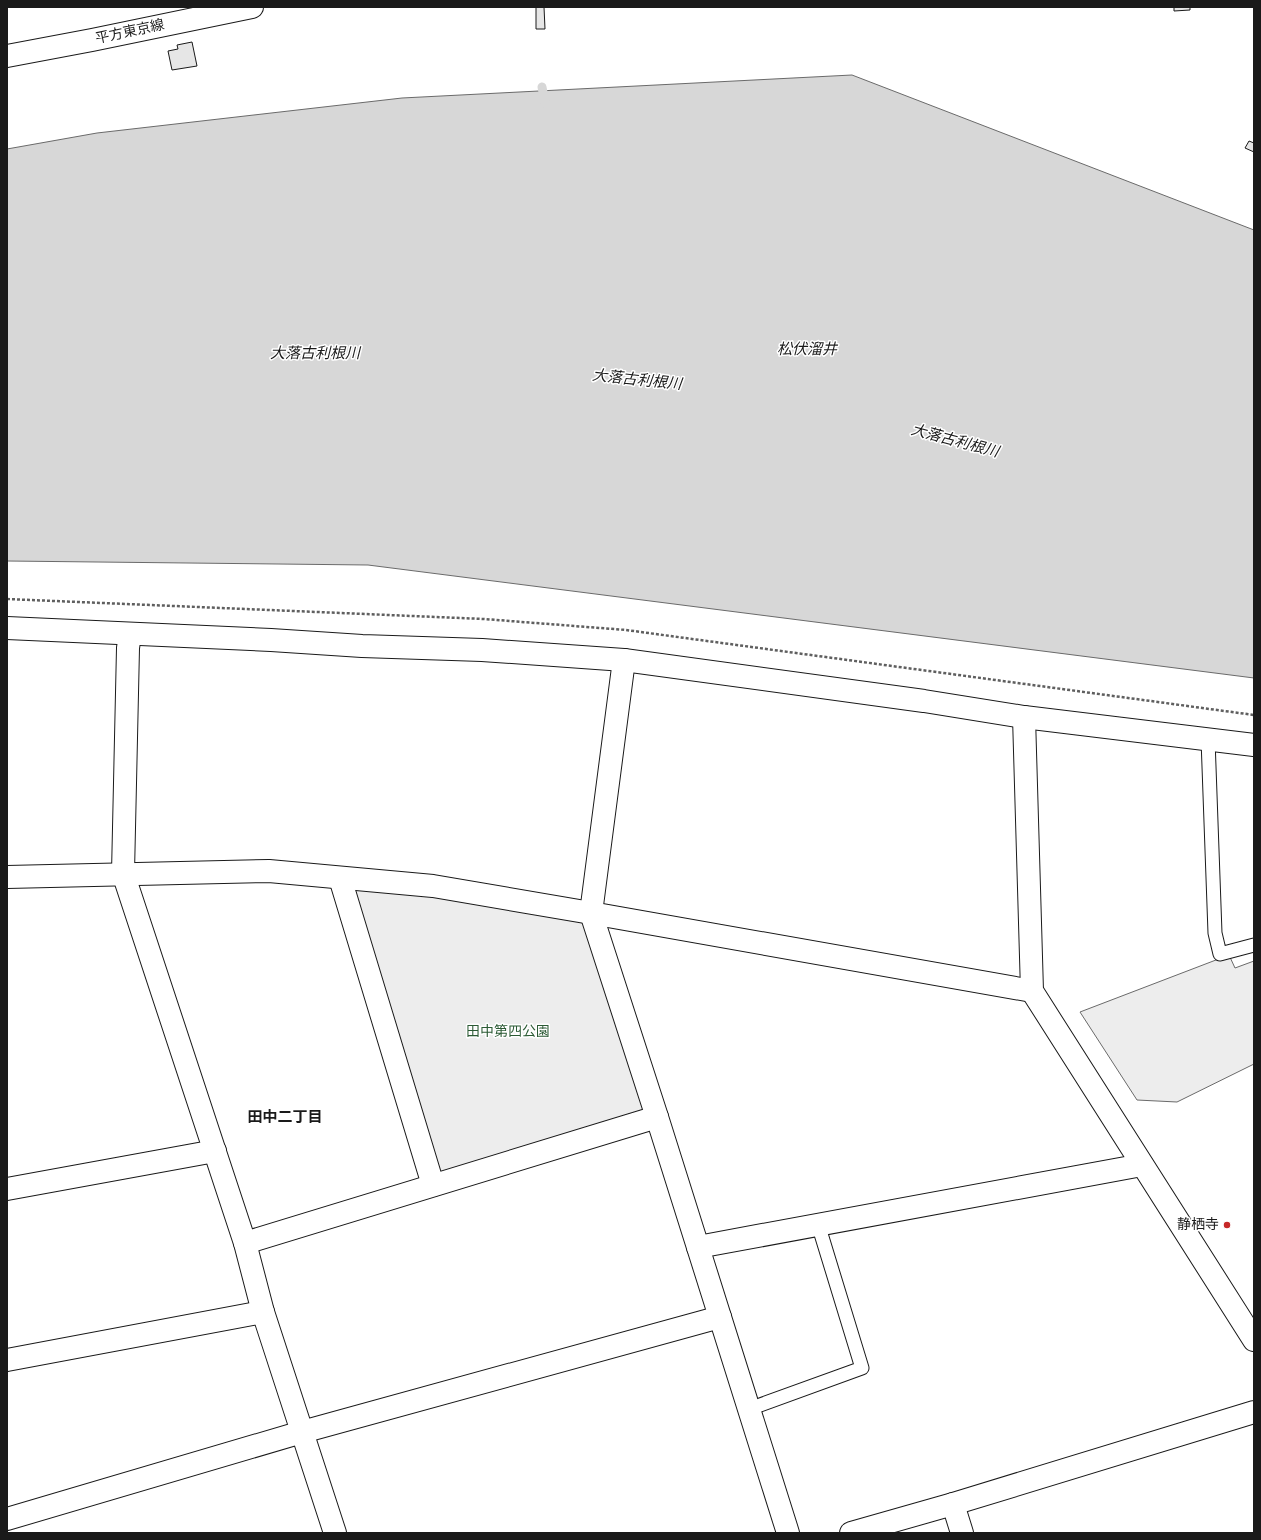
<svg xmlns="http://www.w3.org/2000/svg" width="1261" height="1540" font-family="'Alegreya Sans','Noto Sans JP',sans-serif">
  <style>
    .built { fill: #ededed; stroke: #6a6a6a }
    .water { fill: #d7d7d7; stroke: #6a6a6a }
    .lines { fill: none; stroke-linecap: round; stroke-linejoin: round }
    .stream { stroke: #d7d7d7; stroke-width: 9 }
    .building { fill: #e6e6e6; stroke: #1a1a1a }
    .lane-casing { stroke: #1a1a1a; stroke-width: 15 }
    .street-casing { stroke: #1a1a1a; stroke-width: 24 }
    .secondary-casing { stroke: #1a1a1a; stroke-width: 24 }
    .path { stroke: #5f5f5f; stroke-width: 2.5; stroke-dasharray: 3 2; stroke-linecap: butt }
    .lane { stroke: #fff; stroke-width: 13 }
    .street { stroke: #fff; stroke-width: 22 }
    .secondary { stroke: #fff; stroke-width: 22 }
    .poi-dot { fill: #c62828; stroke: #fff; stroke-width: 1.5 }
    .labels { text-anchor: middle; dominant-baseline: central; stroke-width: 3; stroke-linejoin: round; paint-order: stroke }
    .street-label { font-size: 14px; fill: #1a1a1a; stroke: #fff }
    .park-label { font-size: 14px; fill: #2b5a34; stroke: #fff }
    .poi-label { font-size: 14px; fill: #1a1a1a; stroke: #fff; text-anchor: end }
    .water-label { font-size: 15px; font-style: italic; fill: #1a1a1a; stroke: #fff }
    .neighbourhood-label { font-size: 15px; font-weight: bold; fill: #1a1a1a; stroke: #fff }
  </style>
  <rect width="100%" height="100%" fill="#fff"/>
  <g class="built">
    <polygon points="340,878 591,913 657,1117 433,1185"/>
    <polygon points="1229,955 1235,968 1254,961 1254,1064 1177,1102 1137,1100 1080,1012"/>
  </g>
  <polygon class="water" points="852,75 1254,230 1254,678 368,565 7,561 7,149 97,133 402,98"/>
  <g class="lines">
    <polyline class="stream" points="542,87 545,103"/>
  </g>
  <g class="building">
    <polygon points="536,7 544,7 545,29 536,29"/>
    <polygon points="1174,7 1190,7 1190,10 1174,11"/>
    <polygon points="192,42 197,66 172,70 168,51 178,49 177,45"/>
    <polygon points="1249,141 1254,143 1254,152 1245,148"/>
  </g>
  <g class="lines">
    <g class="lane-casing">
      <g id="lane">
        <polyline points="1208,739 1215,933 1220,954 1254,945"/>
        <polyline points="749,1409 862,1368 818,1224"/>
      </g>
    </g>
    <g class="street-casing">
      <g id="street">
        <polyline points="7,628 271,640 362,646 482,650 624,660 924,701 1024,717 1254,745"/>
        <polyline points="130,634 128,648 123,873 245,1243 263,1312 335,1533"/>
        <polyline points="624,660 591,913 657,1117 788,1533"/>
        <polyline points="1024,717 1032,991 1254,1340"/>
        <polyline points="7,877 269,871 433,886 591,913"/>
        <polyline points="340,878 433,1185"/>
        <polyline points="7,1189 215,1151"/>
        <polyline points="245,1243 657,1117"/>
        <polyline points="698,1247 1142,1165"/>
        <polyline points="953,1504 962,1533"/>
        <polyline points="7,1519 302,1432 720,1317"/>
      </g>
    </g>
    <g class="secondary-casing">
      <g id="secondary">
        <polyline points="7,56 92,40 252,7"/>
        <polyline points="591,913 1032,991"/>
        <polyline points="7,1360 263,1312"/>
        <polyline points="851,1533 953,1504 1254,1412"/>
      </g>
    </g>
    <polyline class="path" points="7,599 484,619 626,630 1254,715"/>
    <use href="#lane" class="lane"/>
    <use href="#street" class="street"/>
    <use href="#secondary" class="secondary"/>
  </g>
  <circle class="poi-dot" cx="1227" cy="1225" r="4"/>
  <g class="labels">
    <g class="street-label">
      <text transform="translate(130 32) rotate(-12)">平方東京線</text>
    </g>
    <g class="park-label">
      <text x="508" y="1032">田中第四公園</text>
    </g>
    <g class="poi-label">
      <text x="1219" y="1225">静栖寺</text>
    </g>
    <g class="water-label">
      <text x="807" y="349">松伏溜井</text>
      <text x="315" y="353">大落古利根川</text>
      <text transform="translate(637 380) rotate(6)">大落古利根川</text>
      <text transform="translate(955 441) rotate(15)">大落古利根川</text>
    </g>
    <g class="neighbourhood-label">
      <text x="285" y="1117">田中二丁目</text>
    </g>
  </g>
  <rect width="1261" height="1540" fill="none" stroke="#1a1a1a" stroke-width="16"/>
</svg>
